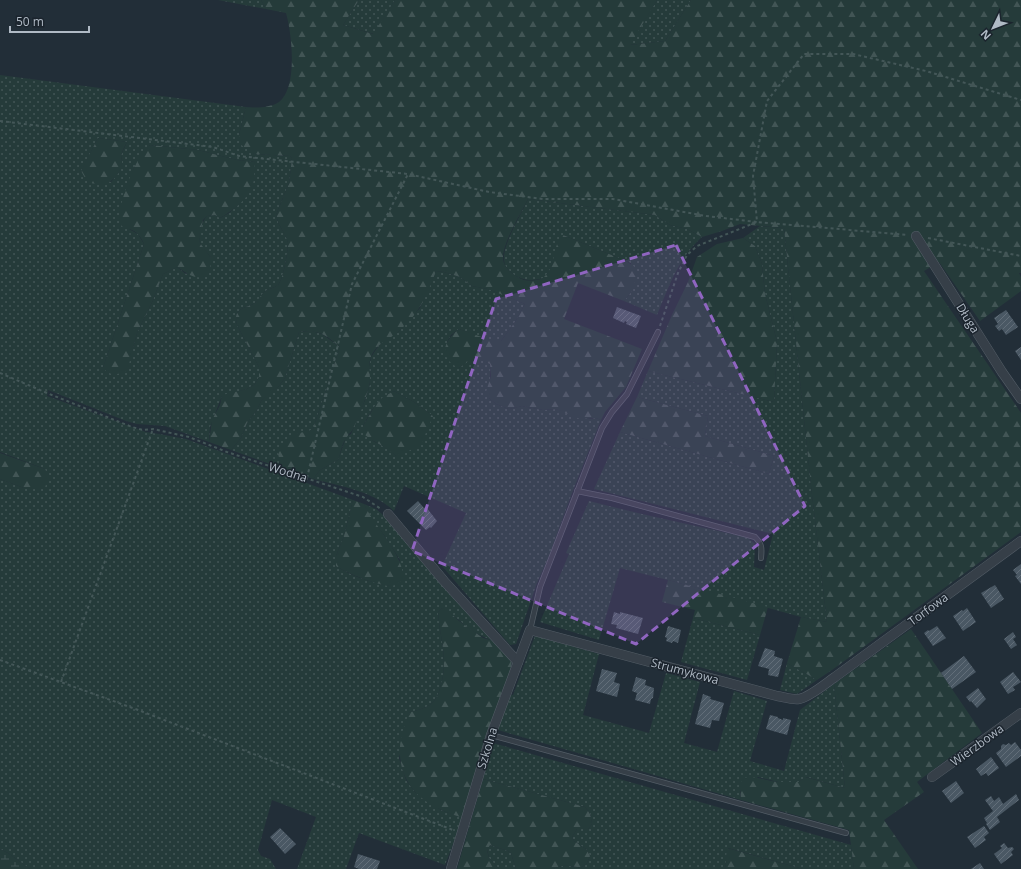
<svg xmlns="http://www.w3.org/2000/svg" width="1021" height="869" font-family="'Open Sans',sans-serif">
  <style>
    .grass { fill: url(#grass-dots); fill-rule: evenodd }
    .forest { fill: url(#forest-firs) }
    .wetland { fill: url(#wetland-marsh) }
    .building { fill: url(#building-hatch) }
    .lines { fill: none; stroke-linecap: round; stroke-linejoin: round }
    .lane-casing { stroke: #535d66; stroke-width: 6 }
    .street-casing { stroke: #535d66; stroke-width: 10 }
    .path { stroke: #445758; stroke-width: 2; stroke-dasharray: 3 3; stroke-linecap: butt }
    .lane { stroke: #363f48; stroke-width: 4.5 }
    .street { stroke: #363f48; stroke-width: 9 }
    .marked { fill: #9065c1; fill-opacity: 0.2; stroke: #9065c1; stroke-width: 3; stroke-dasharray: 8 5; stroke-linejoin: round }
    .labels { text-anchor: middle; dominant-baseline: central; stroke-width: 3; stroke-linejoin: round; paint-order: stroke }
    .street-label { font-size: 12px; fill: #b0bac5; stroke: #1b242d }
  </style>
  <defs>
    <pattern id="grass-dots" width="8" height="8" patternUnits="userSpaceOnUse"><rect width="8" height="8" fill="#253b3a"/><path d="M2 2h.1M6 6h.1" fill="none" stroke="#425555" stroke-width="1.8" stroke-linecap="round"/></pattern>
    <pattern id="forest-firs" width="22" height="20" patternUnits="userSpaceOnUse"><rect width="22" height="20" fill="#253b3a"/><path d="M5 1l3.5 6h-7zM16 11l3.5 6h-7z" fill="#425555"/></pattern>
    <pattern id="wetland-marsh" width="20" height="14" patternUnits="userSpaceOnUse"><rect width="20" height="14" fill="#253b3a"/><path d="M1 5h8M5 5V1M11 12h8M15 12V8" fill="none" stroke="#425555"/></pattern>
    <pattern id="building-hatch" width="6" height="6" patternUnits="userSpaceOnUse"><rect width="6" height="6" fill="#4a5864"/><path d="M-1 1l2-2M0 6l6-6M5 7l2-2" fill="none" stroke="#626e79"/></pattern>
  </defs>
  <rect width="100%" height="100%" fill="#222e38"/>
  <g class="grass">
    <polygon points="218,0 261,0 266,9"/>
    <polygon points="359,0 395,0 374,34 343,25"/>
    <polygon points="657,0 691,0 665,41 629,45"/>
    <path d="M0,75l246,32 -7,28 15,19 36,2 2,2 -3,25 -13,32c1,3 2,8 4,11 3,6 7,10 8,17 0,8 -5,38 -10,42 -4,3 -10,4 -14,7 -3,3 -4,7 -8,10 -8,7 -24,4 -19,23l22,42v10l-4,7 -8,5 -25,7 -12,31 -1,15 -44,-16 -28,-2 -11,-3 -78,-31 -1,6 99,36 13,2 27,5 167,61 -9,36 -8,20v10c15,10 37,17 55,20l9,-26 -16,-25 -14,-18 -6,-13 12,5 6,5 113,127c-14,-4 -24,-10 -35,-20 -6,-4 -11,-9 -18,-13l-4,4c2,28 11,48 2,76 -1,5 -4,11 -7,14 -5,6 -15,8 -23,10l-11,46 7,22 9,12 26,18 22,8 -18,47 -86,-32 -13,36h-49l19,-52 -44,-17 -14,50 3,6 9,3 6,10h-246l-22,-16 -8,-4v-370l24,9 21,-19 -45,-17zM98,138l29,4 -6,13 1,8 -3,9 -8,10 -30,-10zM150,145l48,5 39,10 18,2 -15,41 -11,10 -9,5 -5,-3 -8,1c-5,5 -10,19 -7,27 2,5 8,10 11,15l-25,16 -9,-7 -14,7 -10,26 -16,33 -4,15 -30,20 41,-124 -6,-10 -9,-5 -7,-25 12,-36z"/>
    <path d="M528,199l127,16 15,10 17,4 15,8c-24,22 -33,49 -45,78l-33,-14 8,-10 -1,-28 -68,-28 -13,35 -6,8c-11,3 -20,3 -30,-3 -5,-4 -10,-9 -10,-15 -2,-15 18,-47 24,-61z"/>
    <path d="M760,226l24,2 27,258 16,136 -26,-5 -133,-37 -48,-12 -21,72 -59,-18 29,-68 -3,-1 23,-52c53,14 106,24 159,37l7,6 -1,23 10,3 9,-36 -179,-45 26,-57 149,42 5,-18 -69,-20 3,-20 -71,-19 11,-26 126,31 3,-60 -12,-48 -3,-30 -7,-18 -12,-8z"/>
    <path d="M436,271l8,1 16,5 12,9 16,3 37,15 -10,18 -14,19h-11l-31,-12 -8,6 -4,7 12,26 15,-12 16,8c1,11 -1,22 -1,34l7,6 13,5 13,-3 21,4 13,-1 34,10 6,-1 5,2 -29,73 -23,63 -12,27 -21,61 -6,1 -68,-79 24,-53 -62,-27 -10,25c-21,-20 -54,-25 -81,-32l7,-9 18,-10 8,-23 5,-3 14,-34 5,-16 -1,-17 2,-10 6,-9 8,-9 13,-7 22,-24zM394,391l20,11 19,14 -37,40 -6,-6 -17,-9 -10,-15c10,-18 13,-25 31,-35z"/>
    <polygon points="311,331 322,334 340,347 313,429 306,433 298,433 279,463 281,468 231,450 241,438 247,423 257,410 261,401 270,391 278,387 285,378 299,332"/>
    <polygon points="693,618 760,635 747,680 681,662"/>
    <polygon points="535,636 599,654 583,715 649,733 666,673 700,682 684,743 717,752 734,691 767,701 750,761 784,771 800,710 834,684 845,788 806,777 799,782 778,782 758,777 740,791 741,800 498,730 510,695 513,695"/>
    <polygon points="787,663 817,680 797,694 780,690"/>
    <path d="M493,743l358,102 3,24h-51l-75,-21 -3,21h-172c9,-5 19,-3 28,-1l6,-5 3,-7 -4,-7 -12,-8 -2,-4 5,-8h11l4,-5 -2,-11 -5,-6 -102,-28z"/>
    <polygon points="490,845 508,851 511,853 516,869 499,869 489,858 487,849"/>
  </g>
  <g class="forest">
    <path d="M261,0h98l-16,25 30,9 22,-34h262l-27,45 35,-4 26,-41h330v273h-2l2,4v14l-41,30 -41,-59 -15,9 97,142v119l-189,138 -15,10 -30,-17 14,-46 26,5 -16,-136 -27,-258 -44,-4 -18,7 -20,6 -15,-8 -17,-4 -15,-10 -127,-16c-7,14 -26,45 -25,60 1,10 12,18 21,21 6,1 17,1 21,-4 12,-11 6,-29 18,-41l63,26 10,7 2,5 -6,18 -8,10 -46,-18 -14,36 78,30 -16,38 -21,25 -4,8 -5,-2 -16,1 -24,-10 -13,1 -21,-4 -13,3 -13,-5 -7,-6 -3,-6 5,-16 -1,-12 -16,-7 -15,11c-21,-10 -16,-27 0,-39l31,11 11,1 14,-19 10,-18 -37,-15 -16,-3 -12,-9 -16,-5 -8,-1c-10,26 -15,40 -36,59 -10,10 -23,12 -29,27 -4,10 1,20 -2,30 -4,13 -8,25 -14,38 -3,7 -4,6 -8,12 -5,5 -6,16 -9,23l-18,10 -7,9 -32,-11 -3,-15c5,-8 10,-18 20,-20 5,-1 10,-1 15,-4l27,-82c-16,-13 -19,-17 -41,-15l-14,46 -7,9 -8,5 -9,9 -4,9 -10,13 -6,15 -10,12 -22,-8 3,-22 8,-15 2,-10 25,-6 8,-5 4,-7v-10l-22,-42c-5,-19 11,-16 19,-23 3,-3 5,-7 8,-10 4,-3 10,-4 14,-7 5,-4 10,-34 10,-42 -1,-6 -5,-11 -8,-17 -2,-3 -3,-8 -4,-11l13,-32 3,-25 -2,-2 -36,-2 -14,-10 -1,-9 7,-28c9,1 24,1 33,-5 19,-15 13,-68 7,-89l-20,-4z"/>
    <path d="M98,138l29,4c-2,4 -5,9 -6,14 0,2 1,4 1,6 0,11 -11,23 -22,22 -12,0 -13,-3 -19,-13z"/>
    <path d="M150,145l48,5 39,10 18,2c-1,8 0,18 -3,25 -4,12 -21,25 -32,31l-5,-3 -8,1 -4,4 -4,17 1,6 11,15 -1,13c-12,13 -21,3 -33,-4l-14,7 -10,26 -16,33 -8,31 -4,8c-10,3 -14,4 -22,-4l41,-124c-3,-7 -7,-13 -15,-15 -3,-1 -6,-1 -8,-4 -6,-9 8,-47 13,-57 4,-9 10,-16 16,-23z"/>
    <polygon points="743,238 755,246 762,264 765,294 777,342 774,402 648,371 672,315 688,282 697,257 717,244"/>
    <path d="M394,391l20,11 19,14 -11,26 -9,7 -17,7c-9,-9 -21,-13 -31,-21l-2,-9 13,-22 7,-7z"/>
    <polygon points="637,397 708,416 705,436 774,456 769,474 620,432"/>
    <polygon points="0,453 45,469 48,475 45,488 24,488 0,479"/>
    <path d="M353,500l11,4c12,25 36,45 40,74 -4,4 -7,7 -13,8 -12,0 -45,-13 -55,-20v-10l8,-20z"/>
    <polygon points="668,580 768,607 760,635 693,618 695,610 662,602"/>
    <path d="M442,608l6,3 11,10 24,17 12,3 16,18c3,11 -7,27 -11,38 -15,40 -25,81 -37,121 -13,-4 -25,-9 -36,-16 -32,-22 -33,-58 -17,-90 8,-2 18,-4 23,-10 3,-3 6,-9 7,-14 9,-28 0,-48 -2,-76z"/>
    <path d="M911,629l71,104 -65,49 7,10 -40,28 34,49h-64l-5,-39 -108,-30 -1,-16 3,-6c13,-3 23,3 36,4 6,0 13,0 20,0l6,-5 40,11 -11,-104z"/>
    <path d="M483,779l102,28 5,6 2,11 -4,5h-11l-5,8 2,4 12,8 4,7 -3,7 -6,5c-9,-2 -19,-4 -28,1h-37l-5,-16 -3,-2 -18,-6 -3,5 2,8 10,11h-42z"/>
    <polygon points="727,848 803,869 725,869"/>
  </g>
  <polygon class="wetland" points="0,849 8,853 30,869 0,869"/>
  <g class="building">
    <polygon points="617,307 641,316 636,328 626,324 627,322 625,321 624,323 613,318"/>
    <polygon points="1006,310 1018,327 1006,335 1002,329 999,331 995,326 998,324 994,318"/>
    <polygon points="1021,347 1021,360 1015,351"/>
    <polygon points="418,501 424,508 426,507 437,521 431,528 430,527 426,530 407,511"/>
    <polygon points="1021,564 1021,584 1015,576 1017,575 1013,570"/>
    <polygon points="995,585 1004,599 991,608 981,593"/>
    <polygon points="967,608 976,622 963,631 953,616 962,610 963,611"/>
    <polygon points="614,612 620,614 620,612 643,618 638,634 616,628 617,625 611,624"/>
    <polygon points="668,626 681,630 678,643 673,641 672,643 666,641 667,638 665,637"/>
    <polygon points="937,626 946,638 933,646 924,633 928,630 929,631"/>
    <polygon points="1013,632 1016,637 1013,639 1017,645 1011,649 1004,639"/>
    <polygon points="765,648 775,651 774,656 783,659 778,677 768,675 769,669 758,666"/>
    <polygon points="964,656 976,672 952,689 941,673"/>
    <polygon points="602,669 617,673 614,682 620,684 617,697 596,691"/>
    <polygon points="1013,672 1021,682 1013,687 1015,690 1008,694 1000,682"/>
    <polygon points="636,677 646,680 645,685 654,688 653,698 651,699 650,704 635,700 637,693 632,691"/>
    <polygon points="978,688 986,699 977,708 971,701 970,702 966,697"/>
    <polygon points="703,694 711,697 710,699 724,703 719,721 712,720 710,728 695,724"/>
    <polygon points="770,715 778,717 778,718 783,720 783,718 791,720 787,735 766,729"/>
    <polygon points="1015,742 1021,750 1021,756 1006,767 996,753 1001,749 1001,746 1003,744 1006,745 1009,743 1011,745"/>
    <polygon points="991,757 999,768 988,776 986,773 981,776 976,769"/>
    <polygon points="956,781 964,793 951,803 942,791"/>
    <polygon points="1016,794 1019,800 997,817 1000,822 990,830 986,824 987,823 984,818 993,811 985,800 991,796 994,801 999,797 1003,804"/>
    <polygon points="984,826 989,833 984,837 986,840 975,848 967,837"/>
    <polygon points="280,828 296,844 285,854 270,837"/>
    <polygon points="1004,843 1008,848 1012,847 1014,849 1011,852 1013,855 1001,864 994,854 1002,848 1000,846"/>
    <polygon points="358,854 380,861 377,869 359,869 354,867"/>
    <polygon points="980,863 984,869 971,869"/>
  </g>
  <g class="lines">
    <g class="lane-casing">
      <g id="lane">
        <path d="M577,491l35,7 143,39c7,7 7,11 6,21"/>
        <polyline points="530,630 540,587 602,428 612,412 627,394 658,332"/>
        <polyline points="491,735 846,833"/>
      </g>
    </g>
    <g class="street-casing">
      <g id="street">
        <polyline points="916,236 1002,372 1021,399"/>
        <polyline points="388,514 444,581 518,662"/>
        <polyline points="932,777 1021,713"/>
        <path d="M451,869l40,-134 39,-105 247,66c7,1 15,4 22,3 11,-2 27,-16 36,-22l186,-136"/>
      </g>
    </g>
    <g class="path">
      <polyline points="0,121 213,147 239,156 408,174 489,192 543,199 613,199 706,216 757,222 753,176 767,101 804,54 853,54 926,71 1021,100"/>
      <polyline points="928,238 1021,256"/>
      <polyline points="660,326 678,273 687,255 697,246 757,222 908,235"/>
      <polyline points="0,373 47,393 132,427 143,430 153,429 189,437 227,452 363,497 381,509"/>
      <polyline points="307,478 352,284 408,174"/>
      <polyline points="0,660 138,710 453,830"/>
      <polyline points="61,682 153,429"/>
    </g>
    <use href="#lane" class="lane"/>
    <use href="#street" class="street"/>
  </g>
  <path class="marked" d="M676,245l129,261 -169,138 -224,-93 84,-252z"/>
  <g class="labels">
    <g class="street-label">
      <text transform="translate(968 318) rotate(58)">Długa</text>
      <text transform="translate(288 472) rotate(18)">Wodna</text>
      <text transform="translate(928 609) rotate(-36)">Torfowa</text>
      <text transform="translate(685 671) rotate(15)">Strumykowa</text>
      <text transform="translate(977 745) rotate(-36)">Wierzbowa</text>
      <text transform="translate(487 748) rotate(-73)">Szkolna</text>
    </g>
  </g>
  <g transform="translate(993 28) rotate(227)" stroke="#1b242d" stroke-width="3" paint-order="stroke">
  <path d="M0-3L7 15L0 10L-7 15Z" fill="#b0bac5"/>
  <text y="-6" font-size="11" font-weight="bold" text-anchor="middle" fill="#b0bac5">N</text>
  </g>
  <path d="M10 26v6h79v-6" fill="none" stroke="#b0bac5" stroke-width="2"/>
  <text x="16" y="26" font-size="12" fill="#b0bac5" stroke="#1b242d" stroke-width="3" paint-order="stroke">50 m</text>
</svg>
